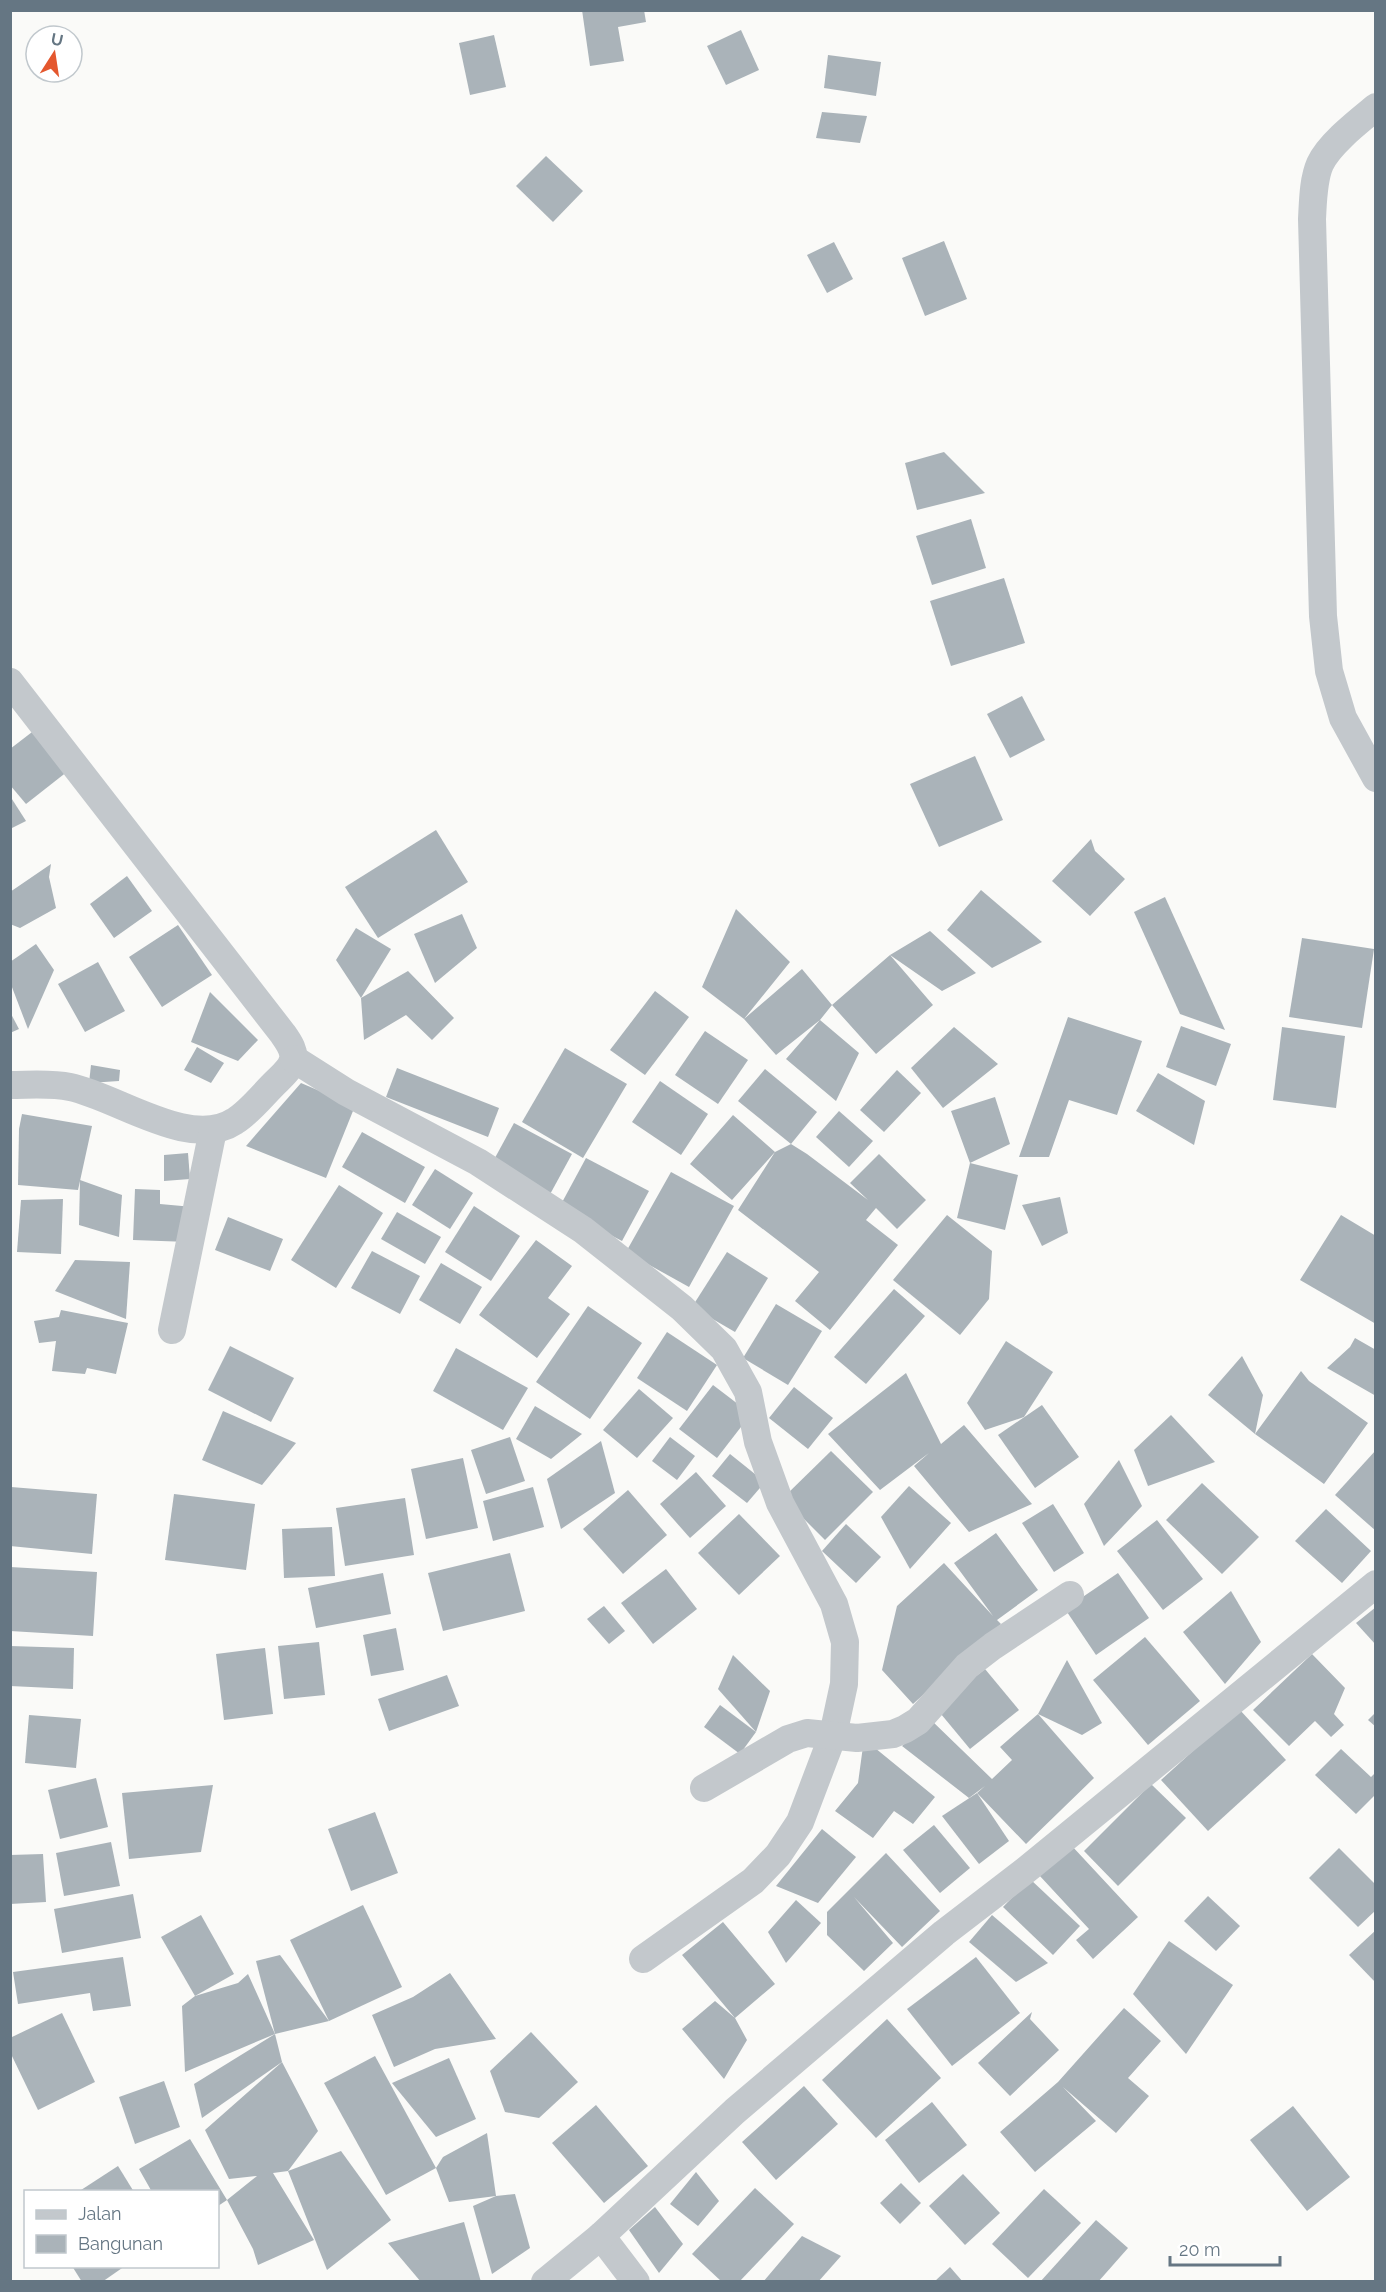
<svg xmlns="http://www.w3.org/2000/svg" width="1386" height="2292" font-family="Raleway,sans-serif">
  <style>
    .building { fill: #aab3b9 }
    .lines { fill: none; stroke-linecap: round; stroke-linejoin: round }
    .minor { stroke: #c3c8cc; stroke-width: 28 }
  </style>
  <rect width="100%" height="100%" fill="#fafaf8"/>
  <g class="building">
    <polygon points="582,10 644,10 646,22 618,27 624,61 590,66"/>
    <polygon points="741,30 759,70 726,85 707,46"/>
    <polygon points="494,35 506,87 470,95 459,43"/>
    <polygon points="828,55 881,62 876,96 824,88"/>
    <polygon points="822,112 867,116 860,143 816,138"/>
    <polygon points="546,156 583,191 553,222 516,186"/>
    <polygon points="944,241 967,299 925,316 902,258"/>
    <polygon points="834,242 853,279 827,293 807,255"/>
    <polygon points="944,452 985,493 917,510 905,463"/>
    <polygon points="971,519 986,568 932,585 916,536"/>
    <polygon points="1004,578 1025,643 951,666 930,601"/>
    <polygon points="1022,696 1045,740 1010,758 987,714"/>
    <polygon points="36,729 68,771 26,804 10,785 10,749"/>
    <polygon points="975,756 1003,820 939,847 910,784"/>
    <polygon points="10,796 26,821 10,829"/>
    <polygon points="436,830 468,882 378,938 345,887"/>
    <polygon points="1091,839 1095,851 1125,879 1090,916 1052,881"/>
    <polygon points="51,864 49,877 56,908 20,928 10,924 10,892"/>
    <polygon points="127,876 152,911 114,938 90,904"/>
    <polygon points="981,890 1042,942 992,968 947,930"/>
    <polygon points="1165,897 1225,1030 1180,1014 1134,912"/>
    <polygon points="736,909 790,962 744,1019 802,969 832,1005 820,1020 859,1053 836,1101 786,1059 820,1020 776,1055 744,1019 702,987"/>
    <polygon points="462,914 477,948 435,983 414,934"/>
    <polygon points="178,925 212,975 162,1007 129,957"/>
    <polygon points="356,928 391,949 361,998 336,960"/>
    <polygon points="930,931 976,973 942,991 890,955 933,1005 876,1054 832,1005 890,955"/>
    <polygon points="1302,938 1374,949 1362,1028 1289,1017"/>
    <polygon points="36,944 54,970 28,1029 10,982 10,962"/>
    <polygon points="98,962 125,1011 85,1032 58,984"/>
    <polygon points="408,971 454,1018 432,1040 406,1015 364,1040 361,998"/>
    <polygon points="655,991 689,1017 645,1075 610,1050"/>
    <polygon points="210,992 258,1040 238,1061 191,1042"/>
    <polygon points="10,1012 19,1029 10,1033"/>
    <polygon points="1068,1017 1142,1041 1117,1115 1069,1100 1049,1157 1019,1157"/>
    <polygon points="1181,1026 1231,1044 1216,1086 1166,1067"/>
    <polygon points="954,1027 998,1064 943,1108 911,1068"/>
    <polygon points="1282,1027 1345,1036 1336,1108 1273,1100"/>
    <polygon points="705,1031 748,1060 718,1104 675,1075"/>
    <polygon points="197,1047 224,1063 211,1083 184,1070"/>
    <polygon points="565,1048 627,1084 583,1158 522,1122"/>
    <polygon points="91,1065 120,1070 119,1081 89,1083"/>
    <polygon points="397,1068 499,1108 488,1137 386,1097"/>
    <polygon points="765,1069 817,1112 791,1144 738,1101"/>
    <polygon points="897,1070 921,1093 884,1132 860,1110"/>
    <polygon points="1158,1073 1205,1101 1194,1145 1136,1111"/>
    <polygon points="660,1081 708,1114 681,1155 632,1122"/>
    <polygon points="301,1083 355,1106 326,1178 246,1146"/>
    <polygon points="995,1097 1010,1144 970,1163 1018,1175 1005,1230 957,1218 970,1163 951,1111"/>
    <polygon points="839,1111 873,1141 849,1167 816,1137"/>
    <polygon points="22,1114 92,1126 78,1190 18,1185 19,1129"/>
    <polygon points="733,1115 775,1152 791,1144 807,1154 868,1200 850,1183 879,1154 926,1200 897,1229 876,1208 866,1220 898,1245 830,1330 795,1301 819,1272 738,1210 775,1152 732,1200 690,1164"/>
    <polygon points="514,1123 572,1154 548,1198 490,1167"/>
    <polygon points="362,1132 425,1167 405,1203 342,1167"/>
    <polygon points="188,1153 190,1179 164,1181 164,1155"/>
    <polygon points="586,1158 649,1191 622,1241 559,1208"/>
    <polygon points="435,1169 473,1193 450,1229 412,1205"/>
    <polygon points="671,1172 734,1206 689,1287 626,1252"/>
    <polygon points="80,1180 122,1195 119,1237 79,1225"/>
    <polygon points="339,1185 383,1213 336,1288 291,1260"/>
    <polygon points="135,1189 160,1190 160,1204 193,1207 189,1242 133,1240"/>
    <polygon points="1060,1197 1068,1233 1042,1246 1022,1205"/>
    <polygon points="63,1199 61,1254 17,1252 21,1200"/>
    <polygon points="474,1206 520,1236 491,1281 445,1252"/>
    <polygon points="397,1212 441,1237 425,1264 381,1239"/>
    <polygon points="947,1215 992,1251 989,1299 960,1335 893,1280"/>
    <polygon points="1341,1215 1376,1236 1376,1324 1300,1280"/>
    <polygon points="228,1217 283,1239 270,1271 215,1250"/>
    <polygon points="536,1240 572,1266 548,1298 570,1314 537,1358 479,1315"/>
    <polygon points="372,1251 420,1276 400,1314 351,1288"/>
    <polygon points="727,1252 768,1278 735,1332 692,1307"/>
    <polygon points="75,1260 130,1262 126,1319 55,1291"/>
    <polygon points="441,1263 482,1287 460,1324 419,1300"/>
    <polygon points="894,1289 925,1316 866,1384 834,1357"/>
    <polygon points="776,1304 822,1331 788,1385 743,1358"/>
    <polygon points="588,1306 642,1343 590,1419 536,1382"/>
    <polygon points="61,1310 128,1323 116,1374 87,1368 85,1374 52,1371 56,1341 39,1343 34,1321 59,1317"/>
    <polygon points="667,1332 717,1365 687,1411 637,1378"/>
    <polygon points="1355,1338 1376,1350 1376,1396 1327,1368 1350,1347"/>
    <polygon points="1006,1341 1053,1372 1024,1417 985,1430 967,1403"/>
    <polygon points="230,1346 294,1378 271,1422 208,1390"/>
    <polygon points="456,1348 528,1388 503,1430 433,1391"/>
    <polygon points="1242,1356 1263,1395 1255,1434 1208,1395"/>
    <polygon points="1301,1371 1309,1381 1368,1423 1324,1484 1255,1434"/>
    <polygon points="906,1373 941,1444 964,1425 1032,1504 969,1532 914,1466 929,1453 880,1490 828,1434"/>
    <polygon points="713,1385 751,1414 717,1458 679,1429"/>
    <polygon points="794,1387 833,1418 808,1449 769,1418"/>
    <polygon points="639,1389 673,1418 637,1458 603,1430"/>
    <polygon points="1042,1405 1079,1457 1035,1488 998,1435"/>
    <polygon points="535,1406 582,1434 551,1459 516,1439"/>
    <polygon points="223,1411 296,1443 262,1485 202,1460"/>
    <polygon points="1171,1415 1215,1462 1148,1486 1134,1450"/>
    <polygon points="510,1437 525,1481 486,1494 471,1450"/>
    <polygon points="670,1437 695,1456 677,1480 652,1461"/>
    <polygon points="601,1441 615,1493 561,1529 547,1479"/>
    <polygon points="1376,1450 1376,1531 1335,1495"/>
    <polygon points="831,1451 873,1492 825,1540 783,1498"/>
    <polygon points="730,1454 765,1482 747,1503 712,1476"/>
    <polygon points="463,1458 478,1528 426,1539 411,1469"/>
    <polygon points="1119,1460 1142,1506 1104,1546 1084,1504"/>
    <polygon points="696,1472 726,1506 690,1538 660,1504"/>
    <polygon points="1202,1483 1259,1537 1222,1574 1166,1520"/>
    <polygon points="909,1486 951,1523 910,1569 881,1517"/>
    <polygon points="11,1487 97,1494 92,1554 10,1546"/>
    <polygon points="533,1487 544,1527 493,1541 483,1501"/>
    <polygon points="628,1490 667,1535 623,1574 583,1529"/>
    <polygon points="174,1494 255,1504 246,1570 165,1560"/>
    <polygon points="405,1498 414,1555 345,1566 336,1508"/>
    <polygon points="1053,1504 1084,1553 1054,1572 1022,1523"/>
    <polygon points="1326,1509 1371,1551 1342,1583 1295,1541"/>
    <polygon points="739,1514 780,1556 739,1595 698,1553"/>
    <polygon points="1157,1520 1203,1579 1163,1610 1117,1551"/>
    <polygon points="846,1524 881,1557 856,1583 822,1551"/>
    <polygon points="332,1527 335,1576 284,1578 282,1529"/>
    <polygon points="996,1533 1038,1590 997,1620 1001,1624 913,1704 882,1670 897,1606 944,1563 993,1616 954,1563"/>
    <polygon points="510,1553 525,1611 443,1631 428,1573"/>
    <polygon points="10,1567 97,1572 93,1636 10,1631"/>
    <polygon points="666,1569 697,1609 653,1644 621,1603"/>
    <polygon points="383,1573 391,1614 316,1628 308,1588"/>
    <polygon points="1118,1573 1149,1618 1096,1655 1065,1609"/>
    <polygon points="1231,1591 1261,1642 1225,1684 1183,1632"/>
    <polygon points="604,1606 625,1631 609,1644 587,1619"/>
    <polygon points="1376,1607 1376,1645 1356,1623"/>
    <polygon points="396,1628 404,1670 371,1676 363,1635"/>
    <polygon points="1145,1637 1200,1701 1148,1745 1093,1680"/>
    <polygon points="319,1642 325,1695 284,1699 278,1646"/>
    <polygon points="10,1646 74,1648 73,1689 10,1686"/>
    <polygon points="265,1648 273,1714 224,1720 216,1654"/>
    <polygon points="1312,1654 1345,1688 1334,1714 1344,1725 1331,1737 1315,1721 1289,1746 1253,1710"/>
    <polygon points="733,1655 770,1691 756,1732 718,1689"/>
    <polygon points="1067,1660 1102,1723 1082,1735 1038,1714"/>
    <polygon points="985,1669 1019,1710 970,1749 936,1708"/>
    <polygon points="447,1675 459,1706 389,1731 378,1699"/>
    <polygon points="720,1705 756,1732 740,1754 704,1727"/>
    <polygon points="1239,1709 1286,1760 1208,1831 1161,1780"/>
    <polygon points="1376,1712 1376,1727 1368,1720"/>
    <polygon points="1038,1714 1094,1778 1026,1844 977,1793 985,1786 969,1798 902,1746 931,1720 992,1779 1012,1760 1000,1747"/>
    <polygon points="29,1715 81,1719 76,1768 25,1763"/>
    <polygon points="864,1739 935,1797 913,1824 894,1811 873,1838 835,1811 858,1783"/>
    <polygon points="1341,1749 1371,1777 1376,1772 1376,1794 1356,1814 1315,1775"/>
    <polygon points="96,1778 108,1827 60,1839 48,1790"/>
    <polygon points="1151,1784 1186,1818 1118,1886 1084,1851"/>
    <polygon points="213,1785 201,1852 129,1859 122,1793"/>
    <polygon points="977,1793 1009,1841 979,1864 942,1816"/>
    <polygon points="375,1812 398,1873 351,1891 328,1829"/>
    <polygon points="934,1825 970,1868 940,1893 903,1850"/>
    <polygon points="822,1829 856,1857 818,1903 776,1886"/>
    <polygon points="111,1842 120,1886 64,1896 56,1853"/>
    <polygon points="1071,1845 1138,1917 1093,1959 1076,1940 1089,1929 1039,1875"/>
    <polygon points="1339,1848 1376,1885 1376,1910 1358,1927 1309,1878"/>
    <polygon points="886,1853 940,1911 902,1947 854,1897 893,1943 864,1971 827,1935 827,1912"/>
    <polygon points="43,1854 46,1902 10,1904 10,1855"/>
    <polygon points="1030,1879 1080,1926 1053,1955 1003,1907"/>
    <polygon points="133,1894 141,1938 62,1953 54,1909"/>
    <polygon points="1208,1896 1240,1926 1216,1951 1184,1921"/>
    <polygon points="796,1900 821,1923 786,1963 768,1932"/>
    <polygon points="363,1905 402,1987 329,2021 290,1940"/>
    <polygon points="201,1915 234,1974 195,1996 161,1937"/>
    <polygon points="992,1915 1048,1963 1016,1982 969,1942"/>
    <polygon points="723,1922 775,1984 735,2018 747,2040 724,2079 682,2029 715,2001 735,2018 682,1955"/>
    <polygon points="1376,1930 1376,1983 1349,1955"/>
    <polygon points="1169,1941 1233,1985 1186,2054 1133,1994"/>
    <polygon points="280,1955 329,2021 275,2034 256,1961"/>
    <polygon points="123,1957 131,2006 93,2011 90,1993 18,2004 13,1972"/>
    <polygon points="976,1957 1020,2013 952,2066 907,2009"/>
    <polygon points="450,1973 496,2039 435,2049 394,2067 372,2015 413,1997"/>
    <polygon points="248,1974 275,2034 185,2072 182,2006 195,1996 238,1983"/>
    <polygon points="1124,2008 1161,2041 1128,2078 1149,2096 1116,2133 1063,2087 1096,2121 1035,2172 1000,2132 1058,2082"/>
    <polygon points="1032,2012 1030,2019 1059,2050 1010,2096 978,2063"/>
    <polygon points="62,2013 95,2082 38,2110 11,2054 12,2037"/>
    <polygon points="887,2019 941,2078 876,2138 822,2080"/>
    <polygon points="531,2032 578,2082 539,2118 505,2112 490,2071"/>
    <polygon points="275,2034 282,2062 202,2118 194,2084"/>
    <polygon points="375,2056 436,2168 386,2195 324,2083"/>
    <polygon points="449,2058 476,2119 436,2137 392,2083"/>
    <polygon points="282,2062 318,2131 288,2171 273,2173 314,2240 258,2265 253,2249 227,2200 257,2176 229,2179 205,2130"/>
    <polygon points="164,2081 180,2127 135,2144 119,2097"/>
    <polygon points="804,2086 838,2124 776,2180 742,2142"/>
    <polygon points="932,2102 967,2145 919,2183 885,2140"/>
    <polygon points="596,2105 648,2166 604,2203 552,2143"/>
    <polygon points="1293,2106 1350,2177 1307,2211 1250,2140"/>
    <polygon points="487,2133 496,2196 449,2202 436,2168 443,2157"/>
    <polygon points="190,2139 227,2200 218,2206 218,2192 152,2192 139,2169"/>
    <polygon points="341,2151 391,2220 327,2270 288,2171"/>
    <polygon points="118,2166 134,2192 78,2192"/>
    <polygon points="696,2172 719,2201 698,2226 670,2204"/>
    <polygon points="963,2174 1000,2213 965,2245 929,2206"/>
    <polygon points="901,2183 921,2203 900,2224 880,2203"/>
    <polygon points="755,2188 794,2224 739,2282 722,2282 692,2254"/>
    <polygon points="1044,2189 1081,2223 1028,2278 992,2244"/>
    <polygon points="515,2194 530,2248 492,2274 473,2206 496,2196"/>
    <polygon points="655,2207 683,2244 659,2273 629,2230"/>
    <polygon points="1096,2220 1128,2248 1098,2282 1040,2282"/>
    <polygon points="464,2222 481,2282 421,2282 388,2243"/>
    <polygon points="802,2236 841,2256 818,2282 763,2282"/>
    <polygon points="72,2266 125,2266 102,2282 82,2282"/>
    <polygon points="950,2267 963,2282 934,2282"/>
  </g>
  <g class="lines">
    <g class="minor">
      <path d="M1376,107c-17,14 -47,37 -56,57 -7,16 -7,38 -8,55l11,397 6,55 14,47 33,60"/>
      <path d="M10,682l273,352c15,21 14,28 -5,46 -14,13 -27,31 -43,41 -45,30 -119,-25 -165,-34 -19,-4 -40,-2 -60,-2"/>
      <polyline points="294,1059 346,1092 478,1162 583,1230 682,1308 724,1349 748,1392 758,1442 780,1503 834,1604 845,1642 844,1684 833,1735 800,1822 778,1855 753,1881 643,1959"/>
      <polyline points="172,1330 213,1130"/>
      <polyline points="704,1788 788,1739 807,1733 857,1738 893,1734 905,1729 918,1721 967,1666 993,1646 1070,1595"/>
      <polyline points="601,2236 636,2282"/>
      <polyline points="545,2282 601,2236 735,2111 944,1933 1026,1870 1376,1584"/>
    </g>
  </g>
  <rect width="1386" height="2292" fill="none" stroke="#657683" stroke-width="24"/>
  <rect x="24" y="2190" width="195" height="78" fill="#ffffff" stroke="#c1c8cd" stroke-width="1.5"/>
  <rect x="36" y="2210" width="30" height="9" fill="#c3c8cc" stroke="#c1c8cd" stroke-width="1.5"/>
  <text x="78" y="2220" font-size="18" fill="#657683">Jalan</text>
  <rect x="36" y="2235" width="30" height="18" fill="#aab3b9" stroke="#c1c8cd" stroke-width="1.5"/>
  <text x="78" y="2250" font-size="18" fill="#657683">Bangunan</text>
  <g transform="translate(54 54) rotate(12)"><circle r="28" fill="#ffffff" stroke="#c1c8cd" stroke-width="1.5"/>
  <path d="M0-4.5L10 22L0 15L-10 22Z" fill="#e4572e"/>
  <text y="-9" font-size="16" font-weight="bold" text-anchor="middle" fill="#657683">U</text>
  </g>
  <path d="M1170 2256v9h110v-9" fill="none" stroke="#657683" stroke-width="3"/>
  <text x="1179" y="2256" font-size="18" fill="#657683" stroke="#ffffff" stroke-width="4.5" paint-order="stroke">20 m</text>
</svg>
